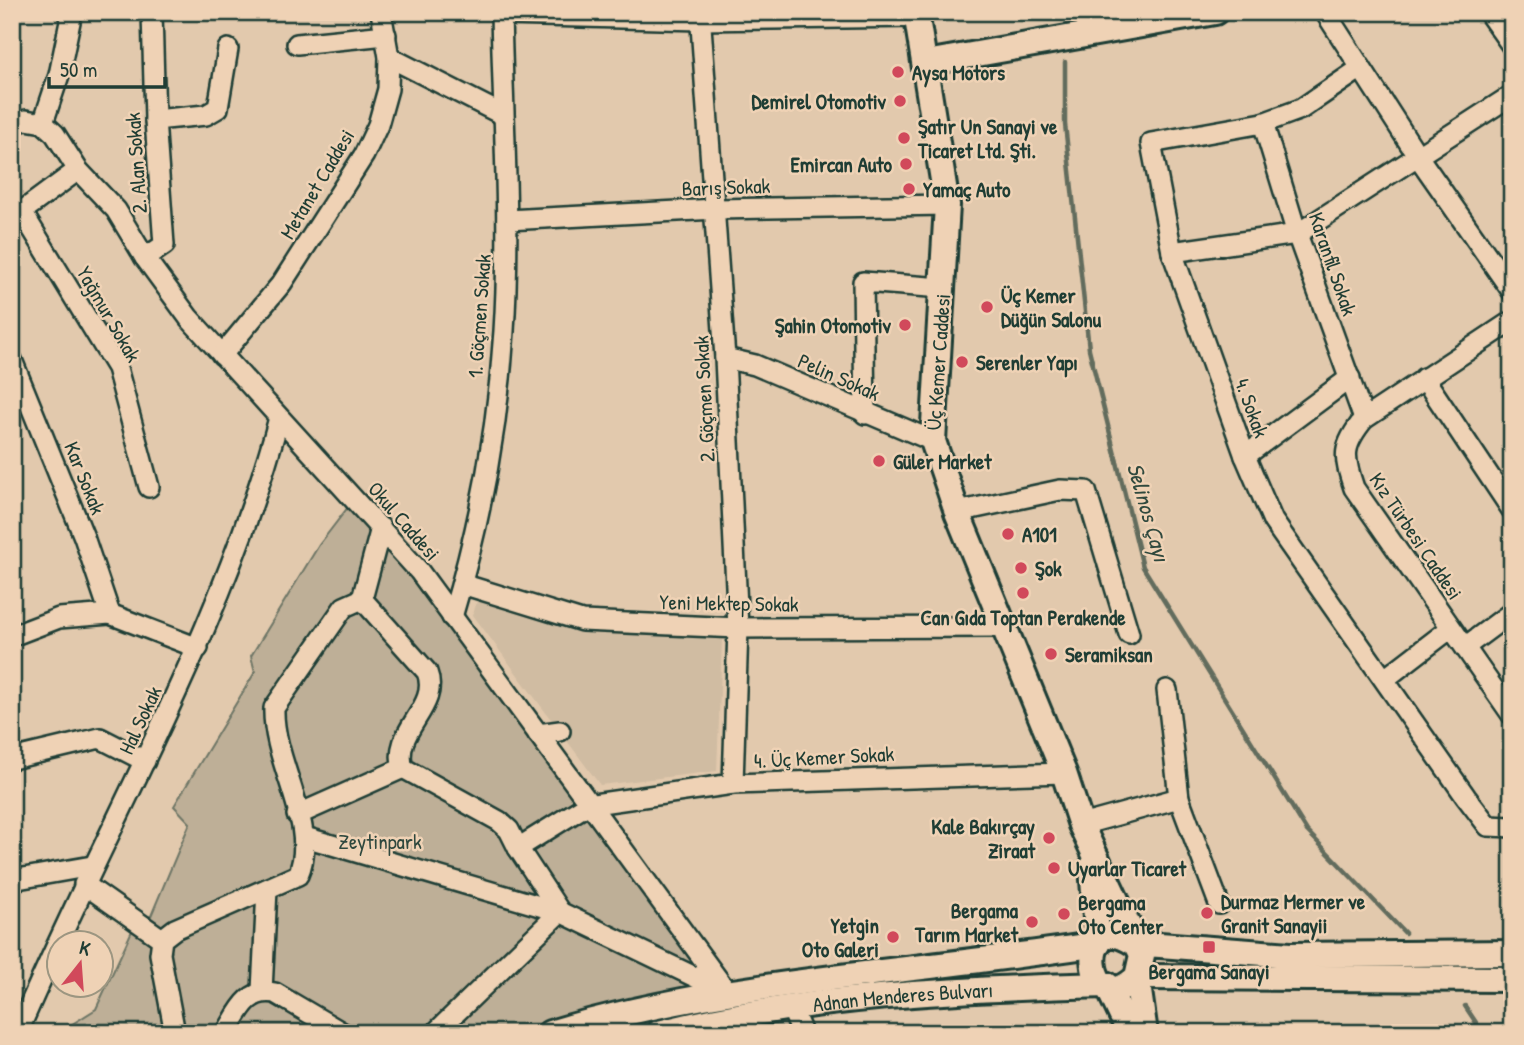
<svg xmlns="http://www.w3.org/2000/svg" width="1524" height="1045" font-family="'Patrick Hand',sans-serif">
  <style>
    .built { fill: #d0bca2 }
    .green { fill: #beaf97; stroke: #6e7666; stroke-width: 2 }
    .lines { fill: none; stroke-linecap: round; stroke-linejoin: round }
    .stream { stroke: #626c5d; stroke-width: 4.5 }
    .minor-casing { stroke: #1f3d34; stroke-width: 24 }
    .major-casing { stroke: #1f3d34; stroke-width: 30 }
    .minor { stroke: #efd2b5; stroke-width: 19 }
    .major { stroke: #efd2b5; stroke-width: 24 }
    .poi-dot { fill: #d1495b; stroke: #efd2b5; stroke-width: 2.5 }
    .labels { text-anchor: middle; dominant-baseline: central; stroke-width: 5; stroke-linejoin: round; paint-order: stroke }
    .poi-label { font-size: 21px; font-weight: bold; fill: #1f3d34; stroke: #efd2b5; text-anchor: start }
    .street-label { font-size: 21px; fill: #1f3d34; stroke: #efd2b5 }
    .park-label { font-size: 21px; fill: #2f483e; stroke: #efd2b5 }
    .water-label { font-size: 23px; font-style: italic; fill: #30493e; stroke: #efd2b5 }
  </style>
  <rect width="100%" height="100%" fill="#e2c9ad"/>
  <filter id="ink" filterUnits="userSpaceOnUse"><feTurbulence type="fractalNoise" baseFrequency=".0143" numOctaves="2"/><feDisplacementMap in="SourceGraphic" scale="14" xChannelSelector="R" yChannelSelector="G"/><feConvolveMatrix kernelMatrix="1 2 1 2 8 2 1 2 1" color-interpolation-filters="sRGB"/></filter>
  <g filter="url(#ink)">
    <polygon class="built" points="478,597 579,631 722,638 717,771 600,785 473,615"/>
    <g class="green">
      <polygon points="355,498 728,993 550,1033 58,1033 96,1009 136,922 151,916 190,823 174,806 255,672 251,656 319,545"/>
      <polygon points="791,1007 802,1033 659,1033"/>
    </g>
    <g class="lines">
      <g class="stream">
        <polyline points="1065,62 1065,124 1089,349 1143,567 1307,831 1405,933"/>
        <polyline points="1465,1006 1483,1033"/>
      </g>
      <g class="minor-casing">
        <g id="minor">
          <polyline points="700,12 725,358 738,628 733,784"/>
          <polyline points="1325,12 1419,158 1512,291"/>
          <polyline points="1488,12 1512,46"/>
          <polyline points="501,15 700,20 917,17"/>
          <polyline points="297,44 386,35"/>
          <polyline points="389,57 503,115"/>
          <polyline points="155,120 206,115 218,108 228,49"/>
          <polyline points="43,123 59,75 72,12"/>
          <polyline points="1263,123 1297,234 1364,419"/>
          <polyline points="12,124 26,120 43,123 55,134 78,170 116,210 145,258 189,318 419,571 728,993"/>
          <polyline points="22,212 117,368 149,487"/>
          <polyline points="13,218 78,170"/>
          <polyline points="507,220 716,209 947,205"/>
          <polyline points="1172,252 1297,234 1512,95"/>
          <polyline points="145,258 164,245 155,120 152,12"/>
          <path d="M1512,321l-148,98c-22,27 -21,37 -10,69l158,227"/>
          <polyline points="222,355 282,283 364,155 378,125 388,89 389,57 381,12"/>
          <polyline points="725,358 755,365 933,441"/>
          <polyline points="12,360 84,537 110,614"/>
          <polyline points="1350,378 1245,456 1172,252 1151,143 1263,123 1301,109 1361,68"/>
          <polyline points="1424,378 1512,510"/>
          <polyline points="865,414 863,282 943,288"/>
          <polyline points="1245,456 1273,521 1466,797 1488,826 1512,827"/>
          <polyline points="957,512 1060,490 1086,491 1129,634"/>
          <polyline points="462,584 582,621 738,628 1002,627"/>
          <polyline points="362,599 381,528"/>
          <path d="M452,617c28,-93 46,-190 52,-286 7,-106 -1,-213 -3,-319"/>
          <polyline points="12,636 59,618 110,614 198,648"/>
          <polyline points="1465,647 1512,612"/>
          <polyline points="1386,678 1451,628"/>
          <polyline points="538,734 560,731"/>
          <polyline points="12,759 100,738 145,761"/>
          <polyline points="1179,798 1219,904"/>
          <polyline points="297,815 403,768"/>
          <polyline points="1081,825 1179,798 1167,690"/>
          <polyline points="305,837 560,912 724,991"/>
          <polyline points="518,848 587,805 733,784 1064,773"/>
          <polyline points="12,880 92,866"/>
          <polyline points="84,884 162,939"/>
          <polyline points="262,991 267,889"/>
          <polyline points="791,1007 802,1033"/>
          <path d="M18,1032c87,-205 203,-397 261,-614"/>
          <path d="M175,1033l-15,-79 2,-15 13,-10 123,-54c22,-49 -26,-112 -24,-167l70,-101 18,-8 65,73c14,36 -36,58 -24,96l96,53 10,9 9,18 42,64 -125,121"/>
          <path d="M226,1033c13,-21 21,-45 49,-40l68,40"/>
        </g>
      </g>
      <g class="major-casing">
        <g id="major">
          <path d="M916,12l31,193 -14,236 24,71 107,261 17,52 61,130 -5,22c-52,50 -63,-74 -3,-34l156,12 222,-2"/>
          <polyline points="926,63 1215,12"/>
          <polyline points="1092,867 1098,944"/>
          <polyline points="1137,977 1512,979"/>
          <polyline points="1137,977 1145,1033"/>
          <polyline points="1107,985 1130,1033"/>
          <polyline points="12,1019 18,1033"/>
          <path d="M550,1033c178,-54 365,-60 548,-89"/>
          <path id="s1" d="M659,1033c147,-37 297,-44 448,-48"/>
        </g>
      </g>
      <use href="#minor" class="minor"/>
      <use href="#major" class="major"/>
    </g>
  </g>
  <g class="poi-dot">
    <circle cx="898" cy="72" r="7"/>
    <circle cx="900" cy="101" r="7"/>
    <circle cx="904" cy="138" r="7"/>
    <circle cx="906" cy="164" r="7"/>
    <circle cx="909" cy="189" r="7"/>
    <circle cx="987" cy="307" r="7"/>
    <circle cx="905" cy="325" r="7"/>
    <circle cx="962" cy="362" r="7"/>
    <circle cx="879" cy="461" r="7"/>
    <circle cx="1008" cy="534" r="7"/>
    <circle cx="1021" cy="568" r="7"/>
    <circle cx="1023" cy="593" r="7"/>
    <circle cx="1051" cy="654" r="7"/>
    <circle cx="1049" cy="838" r="7"/>
    <circle cx="1054" cy="868" r="7"/>
    <circle cx="1207" cy="913" r="7"/>
    <circle cx="1064" cy="914" r="7"/>
    <circle cx="1032" cy="922" r="7"/>
    <circle cx="893" cy="937" r="7"/>
    <rect x="1202" y="940" width="14" height="14" rx="3.5"/>
  </g>
  <g class="labels">
    <g class="poi-label">
      <text x="912" y="72">Aysa Motors</text>
      <text x="886" y="101" text-anchor="end">Demirel Otomotiv</text>
      <text x="918" y="126">Şatır Un Sanayi ve<tspan x="918" dy="24">Ticaret Ltd. Şti.</tspan></text>
      <text x="892" y="164" text-anchor="end">Emircan Auto</text>
      <text x="923" y="189">Yamaç Auto</text>
      <text x="1001" y="295">Üç Kemer<tspan x="1001" dy="24">Düğün Salonu</tspan></text>
      <text x="891" y="325" text-anchor="end">Şahin Otomotiv</text>
      <text x="976" y="362">Serenler Yapı</text>
      <text x="893" y="461">Güler Market</text>
      <text x="1022" y="534">A101</text>
      <text x="1035" y="568">Şok</text>
      <text x="1023" y="617" text-anchor="middle">Can Gıda Toptan Perakende</text>
      <text x="1065" y="654">Seramiksan</text>
      <text x="1035" y="826" text-anchor="end">Kale Bakırçay<tspan x="1035" dy="24">Ziraat</tspan></text>
      <text x="1068" y="868">Uyarlar Ticaret</text>
      <text x="1221" y="901">Durmaz Mermer ve<tspan x="1221" dy="24">Granit Sanayii</tspan></text>
      <text x="1078" y="902">Bergama<tspan x="1078" dy="24">Oto Center</tspan></text>
      <text x="1018" y="910" text-anchor="end">Bergama<tspan x="1018" dy="24">Tarım Market</tspan></text>
      <text x="879" y="925" text-anchor="end">Yetgin<tspan x="879" dy="24">Oto Galeri</tspan></text>
      <text x="1209" y="971" text-anchor="middle">Bergama Sanayi</text>
    </g>
    <g class="street-label">
      <text transform="translate(136 163) rotate(-94)">2. Alan Sokak</text>
      <text transform="translate(317 184) rotate(-59)">Metanet Caddesi</text>
      <text transform="translate(726 187) rotate(-2)">Barış Sokak</text>
      <text transform="translate(1333 264) rotate(71)">Karanfil Sokak</text>
      <text transform="translate(109 314) rotate(60)">Yağmur Sokak</text>
      <text transform="translate(479 316) rotate(-86)">1. Göçmen Sokak</text>
      <text transform="translate(938 362) rotate(-86)">Üç Kemer Caddesi</text>
      <text transform="translate(839 377) rotate(24)">Pelin Sokak</text>
      <text transform="translate(704 399) rotate(-93)">2. Göçmen Sokak</text>
      <text transform="translate(1252 408) rotate(70)">4. Sokak</text>
      <text transform="translate(85 478) rotate(68)">Kar Sokak</text>
      <text transform="translate(404 521) rotate(49)">Okul Caddesi</text>
      <text transform="translate(1416 536) rotate(56)">Kız Türbesi Caddesi</text>
      <text transform="translate(729 603) rotate(1)">Yeni Mektep Sokak</text>
      <text transform="translate(140 720) rotate(-65)">Hal Sokak</text>
      <text transform="translate(824 757) rotate(-3)">4. Üç Kemer Sokak</text>
      <text stroke="none"><textPath href="#s1" startOffset="247">Adnan Menderes Bulvarı</textPath></text>
    </g>
    <g class="park-label">
      <text x="380" y="841">Zeytinpark</text>
    </g>
    <g class="water-label">
      <text transform="translate(1149 512) rotate(74)">Selinos Çayı</text>
    </g>
  </g>
  <rect width="1524" height="1045" fill="none" stroke="#efd2b5" stroke-width="42"/>
  <rect x="21" y="21" width="1482" height="1003" fill="none" stroke="#1f3d34" stroke-width="2.5" filter="url(#ink)"/>
  <g transform="translate(80 964) rotate(17)"><circle r="33" fill="#efd2b5" stroke="#9c9681" stroke-width="2"/>
  <path d="M0-5L12 26L0 18L-12 26Z" fill="#d1495b"/>
  <text y="-10" font-size="19" font-weight="bold" text-anchor="middle" fill="#1f3d34">K</text>
  </g>
  <path d="M49 77v10h116v-10" fill="none" stroke="#1f3d34" stroke-width="3.5"/>
  <text x="60" y="77" font-size="21" fill="#1f3d34" stroke="#efd2b5" stroke-width="5" paint-order="stroke">50 m</text>
</svg>
